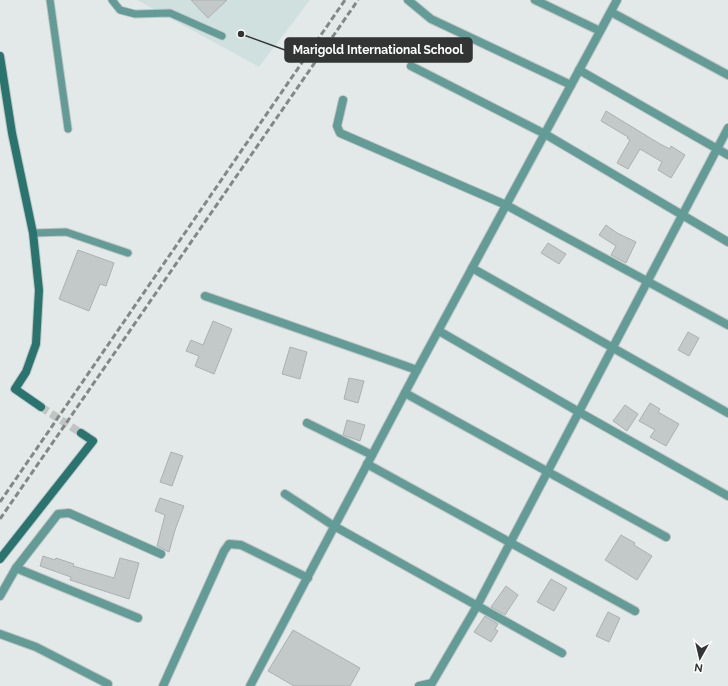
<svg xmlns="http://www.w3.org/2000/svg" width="728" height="686" font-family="Raleway,sans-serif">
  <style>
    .built { fill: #d0e0de }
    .building { fill: #c3c9c8; stroke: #abb1b0 }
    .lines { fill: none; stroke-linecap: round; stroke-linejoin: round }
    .secondary-tunnel { stroke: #c0c5c4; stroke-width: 8; stroke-dasharray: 8 4; stroke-linecap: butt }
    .lane-casing { stroke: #c0c5c4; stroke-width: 9 }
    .street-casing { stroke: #c0c5c4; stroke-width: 10 }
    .secondary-casing { stroke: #c0c5c4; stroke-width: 10 }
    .lane { stroke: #639c96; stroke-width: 7 }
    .street { stroke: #639c96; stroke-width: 8 }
    .secondary { stroke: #29746e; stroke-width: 8 }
    .rail { stroke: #838787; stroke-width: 3; stroke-dasharray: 6 3; stroke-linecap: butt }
    .leader { fill: none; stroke: #333535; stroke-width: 1.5 }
    .callout-dot { fill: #333535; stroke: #fff; stroke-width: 1.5 }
    .callout { fill: #333535; stroke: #333535; stroke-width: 1.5 }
    .callout-label { font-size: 12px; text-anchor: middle; font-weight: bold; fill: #fff }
  </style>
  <rect width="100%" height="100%" fill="#e3e9e8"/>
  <polygon class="built" points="137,0 310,0 259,67"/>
  <g class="building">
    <polygon points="191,0 227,0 208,18"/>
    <polygon points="606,111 660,144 670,149 671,146 685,155 671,178 658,170 662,162 640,149 628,169 617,163 630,140 627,138 628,137 601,121"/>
    <polygon points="606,225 617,233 636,242 626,263 611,255 616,246 599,235"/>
    <polygon points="548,243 566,254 559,264 541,253"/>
    <polygon points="78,250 114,263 106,286 100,284 89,311 59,299"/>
    <polygon points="213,321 232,329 214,374 195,366 199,356 186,351 191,340 203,345"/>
    <polygon points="688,332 699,338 689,356 678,350"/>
    <polygon points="290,347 307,352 300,379 282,374"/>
    <polygon points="349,378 364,381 358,403 344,399"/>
    <polygon points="650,403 660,409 658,412 679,424 666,446 650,437 655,430 639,421"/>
    <polygon points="625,405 638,414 627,431 613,421"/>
    <polygon points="347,420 365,425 360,441 343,435"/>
    <polygon points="171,452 183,456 172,486 160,482"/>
    <polygon points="160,498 184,506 175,530 169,552 157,546 165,515 155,511"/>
    <polygon points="621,535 635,543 634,545 652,556 637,580 605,560"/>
    <polygon points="43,556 55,560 56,558 74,564 73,566 114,578 120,558 139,563 129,599 70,580 71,577 40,566"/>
    <polygon points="551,579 567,588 554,611 537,602"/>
    <polygon points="506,586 518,595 505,615 491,607"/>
    <polygon points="608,612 620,618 609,642 596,636"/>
    <polygon points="485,616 498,624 495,629 498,631 491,642 474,632"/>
    <polygon points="293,630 360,668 350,686 294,686 268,671"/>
  </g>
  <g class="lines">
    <polyline class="secondary-tunnel" points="41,407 81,433"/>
    <g class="lane-casing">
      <g id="lane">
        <polyline points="50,0 68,129"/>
        <polyline points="112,0 120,10 135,14 170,13 222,36"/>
        <polyline points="33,233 66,232 128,253"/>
      </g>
    </g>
    <g class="street-casing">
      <g id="street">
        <polyline points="408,0 431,19 571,85"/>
        <polyline points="535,0 600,31"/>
        <polyline points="611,12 728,75"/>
        <polyline points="411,66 545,134 728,242"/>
        <polyline points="579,70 728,155"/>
        <polyline points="343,100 337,126 340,133 506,205 728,325"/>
        <polyline points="472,268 728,413"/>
        <polyline points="205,296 417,370"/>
        <polyline points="439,331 579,412 728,496"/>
        <polyline points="405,393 666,537"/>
        <polyline points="307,423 372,455"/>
        <polyline points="367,464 635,611"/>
        <polyline points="285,494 334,526 562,653"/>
        <polyline points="16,568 138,618"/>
        <polyline points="0,596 16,568 58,514 69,513 161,554"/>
        <polyline points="0,634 36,647 108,684"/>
        <polyline points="163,686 224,551 229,544 241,545 308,578"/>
        <polyline points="250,686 417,370 617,0"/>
        <polyline points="419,686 432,683 477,606 728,128"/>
      </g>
    </g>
    <g class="secondary-casing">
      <g id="secondary">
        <polyline points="0,56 12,133 33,233 39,290 36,344 26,372 15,389 41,407"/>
        <polyline points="0,559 93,441 81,433"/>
      </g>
    </g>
    <use href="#lane" class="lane"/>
    <use href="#street" class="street"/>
    <use href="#secondary" class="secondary"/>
    <g class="rail">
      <polyline points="0,502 345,0"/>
      <polyline points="0,519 358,0"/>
    </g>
  </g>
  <path class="leader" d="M241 34L285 50"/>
  <circle class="callout-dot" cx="241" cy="34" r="4"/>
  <rect class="callout" x="285" y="38" width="187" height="24" rx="4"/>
  <g class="callout-label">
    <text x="378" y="54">Marigold International School</text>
  </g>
  <g transform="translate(700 658) rotate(188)" stroke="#ffffff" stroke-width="3" paint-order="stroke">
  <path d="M0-3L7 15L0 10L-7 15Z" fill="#333535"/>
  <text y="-6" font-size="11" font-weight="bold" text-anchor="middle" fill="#333535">N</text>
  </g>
</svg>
